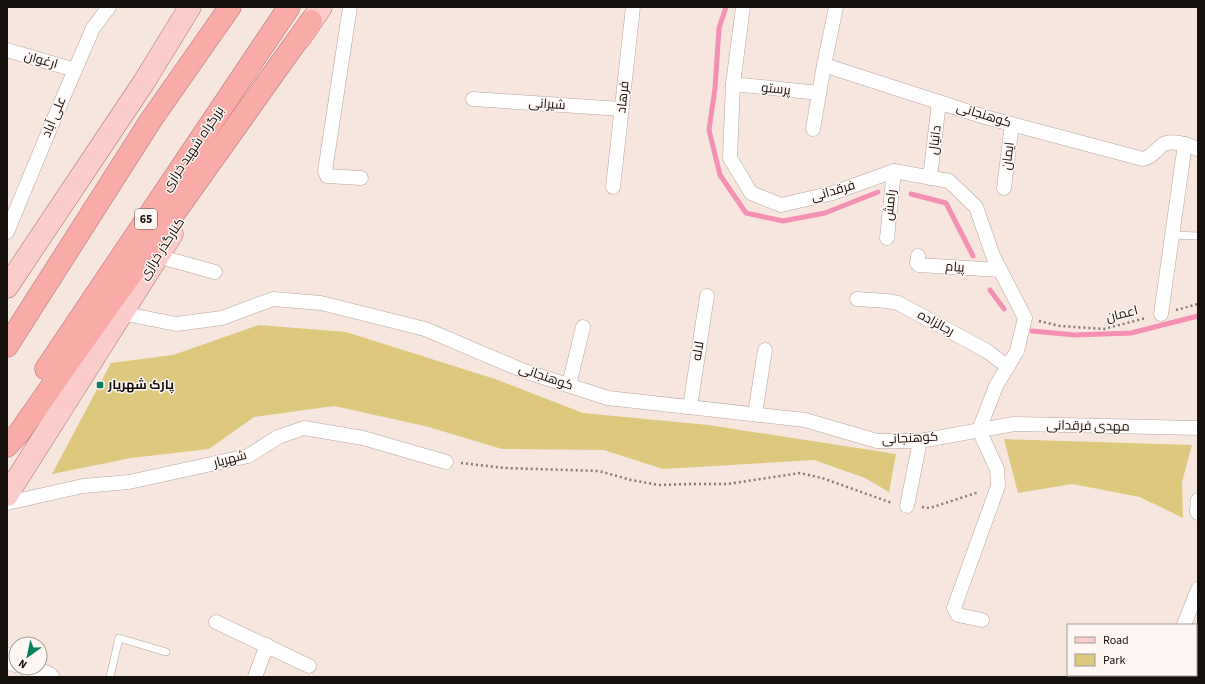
<svg xmlns="http://www.w3.org/2000/svg" width="1205" height="684" font-family="'Source Sans 3',Cairo,sans-serif">
  <style>
    .green { fill: #ddc87d }
    .lines { fill: none; stroke-linecap: round; stroke-linejoin: round }
    .stream { stroke: #f490b3; stroke-width: 5 }
    .lane-casing { stroke: #b6a69f; stroke-width: 8 }
    .street-casing { stroke: #b6a69f; stroke-width: 15 }
    .secondary-casing { stroke: #b6a69f; stroke-width: 21 }
    .primary-casing { stroke: #aa7571; stroke-width: 23 }
    .highway-casing { stroke: #aa7571; stroke-width: 23 }
    .path { stroke: #847973; stroke-width: 2.5; stroke-dasharray: 2 3; stroke-linecap: butt }
    .lane { stroke: #fff; stroke-width: 7 }
    .street { stroke: #fff; stroke-width: 14 }
    .secondary { stroke: #fff; stroke-width: 20 }
    .primary { stroke: #fbcdca; stroke-width: 22 }
    .highway { stroke: #f9aba7; stroke-width: 22 }
    .poi-dot { fill: #08805f; stroke: #fdf6f2; stroke-width: 1.5 }
    .labels { text-anchor: middle; dominant-baseline: central; stroke-width: 3; stroke-linejoin: round; paint-order: stroke }
    .shield { fill: #fdf6f2; stroke: #5b5552; stroke-width: 1 }
    .shield-label { font-size: 12px; font-weight: bold; fill: #16100d }
    .street-label { font-size: 13px; fill: #16100d; stroke: #fdf6f2 }
    .poi-label { font-size: 13px; font-weight: bold; fill: #16100d; stroke: #fdf6f2; text-anchor: start }
  </style>
  <rect width="100%" height="100%" fill="#f7e6de"/>
  <g class="green">
    <polygon points="259,325 346,332 495,379 583,413 708,425 896,454 889,492 865,478 814,460 663,469 604,450 502,449 425,426 334,406 254,417 209,449 131,458 52,474 111,363 173,355"/>
    <polygon points="1004,439 1192,445 1182,482 1183,518 1140,497 1072,484 1018,493"/>
  </g>
  <g class="lines">
    <g class="stream">
      <polyline points="726,7 719,28 715,88 709,130 720,175 746,213 783,221 825,213 878,192"/>
      <polyline points="911,194 946,203 973,256"/>
      <polyline points="990,290 1004,309"/>
      <polyline points="1032,331 1075,335 1131,333 1198,316"/>
    </g>
    <g class="lane-casing">
      <g id="lane">
        <polyline points="1173,235 1198,236"/>
        <polyline points="110,677 119,638 166,652"/>
      </g>
    </g>
    <g class="street-casing">
      <g id="street">
        <polyline points="350,7 325,171 327,176 361,178"/>
        <polyline points="743,7 733,84 730,158 751,193 781,205 833,193 894,171 949,181 976,207 993,256 1025,318 1017,351 996,386 979,430 997,469 998,486 954,608 958,615 982,620"/>
        <path d="M836,7l-12,58 161,52 158,42c9,-2 11,-7 18,-13 9,-8 27,-1 37,3"/>
        <polyline points="7,50 75,70"/>
        <polyline points="733,84 819,93"/>
        <polyline points="473,99 621,109"/>
        <polyline points="813,129 824,65"/>
        <polyline points="930,178 939,102"/>
        <polyline points="613,187 633,7"/>
        <polyline points="1004,188 1012,124"/>
        <polyline points="7,232 56,114 93,28 109,7"/>
        <polyline points="887,238 894,171"/>
        <polyline points="157,256 215,272"/>
        <polyline points="918,256 917,263 919,265 1000,270"/>
        <polyline points="857,299 887,301 898,303 987,351 1008,367"/>
        <polyline points="121,313 176,324 222,318 273,299 321,303 425,329 524,371 608,398 805,420 877,441 920,441 1014,424 1198,428"/>
        <polyline points="1161,314 1185,144"/>
        <polyline points="569,385 583,327"/>
        <polyline points="690,407 707,296"/>
        <polyline points="755,414 765,350"/>
        <polyline points="1198,500 1197,511 1198,513"/>
        <polyline points="7,503 83,486 129,482 248,456 278,437 304,428 363,438 446,462"/>
        <polyline points="907,506 920,441"/>
        <polyline points="216,622 309,666"/>
        <polyline points="1184,625 1198,589"/>
        <polyline points="255,677 267,645"/>
        <polyline points="1164,677 1164,675"/>
      </g>
    </g>
    <g class="secondary-casing">
      <g id="secondary">
        <polyline points="7,658 16,662"/>
        <polyline points="29,668 49,677"/>
      </g>
    </g>
    <g class="primary-casing">
      <g id="primary">
        <polyline points="300,38 321,7"/>
        <polyline points="7,287 144,82 190,7"/>
        <polyline points="7,495 172,234"/>
      </g>
    </g>
    <g class="highway-casing">
      <g id="highway">
        <polyline points="7,346 151,120 230,7"/>
        <polyline points="46,369 289,7"/>
        <polyline points="7,446 19,433 72,357 311,21"/>
      </g>
    </g>
    <g class="path">
      <polyline points="1176,310 1198,304"/>
      <polyline points="1039,321 1060,326 1104,329 1146,318"/>
      <polyline points="461,463 505,468 599,471 631,480 659,485 690,484 727,484 800,473 822,478 892,503"/>
      <polyline points="922,507 930,508 979,492"/>
    </g>
    <use href="#lane" class="lane"/>
    <use href="#street" class="street"/>
    <use href="#secondary" class="secondary"/>
    <use href="#primary" class="primary"/>
    <use href="#highway" class="highway"/>
  </g>
  <rect class="poi-dot" x="96" y="381" width="8" height="8" rx="2"/>
  <g class="labels">
    <rect class="shield" x="135" y="209" width="22" height="20" rx="3"/>
    <g class="shield-label">
      <text x="146" y="219">65</text>
    </g>
    <g class="street-label">
      <text transform="translate(41 60) rotate(16)">ارغوان</text>
      <text transform="translate(776 89) rotate(6)">پرستو</text>
      <text transform="translate(623 97) rotate(-84)">فرهاد</text>
      <text transform="translate(547 104) rotate(4)">شیرانی</text>
      <text transform="translate(984 115) rotate(17)">کوهنجانی</text>
      <text transform="translate(54 117) rotate(-67)">علی آباد</text>
      <text transform="translate(935 140) rotate(-83)">دانیال</text>
      <text transform="translate(193 149) rotate(-56)">بزرگراه شهید خرازی</text>
      <text transform="translate(1008 156) rotate(-83)">ایمان</text>
      <text transform="translate(833 191) rotate(-16)">فرقدانی</text>
      <text transform="translate(890 205) rotate(-84)">رامش</text>
      <text transform="translate(162 249) rotate(-57)">کنارگذر خرازی</text>
      <text transform="translate(955 267) rotate(4)">پیام</text>
      <text transform="translate(1122 314) rotate(-14)">اعمان</text>
      <text transform="translate(936 323) rotate(29)">رجالزاده</text>
      <text transform="translate(698 351) rotate(-81)">لاله</text>
      <text transform="translate(546 377) rotate(19)">کوهنجانی</text>
      <text transform="translate(1088 426) rotate(1)">مهدی فرقدانی</text>
      <text transform="translate(910 438) rotate(-3)">کوهنجانی</text>
      <text transform="translate(230 459) rotate(-15)">شهریار</text>
    </g>
    <g class="poi-label">
      <text x="108" y="385">پارک شهریار</text>
    </g>
  </g>
  <rect width="1205" height="684" fill="none" stroke="#16100d" stroke-width="16"/>
  <rect x="1067" y="624" width="130" height="52" fill="#fdf6f2" stroke="#a19a96"/>
  <rect x="1075" y="637" width="20" height="6" fill="#fbcdca" stroke="#a19a96"/>
  <text x="1103" y="644" font-size="12" fill="#16100d">Road</text>
  <rect x="1075" y="654" width="20" height="12" fill="#ddc87d" stroke="#a19a96"/>
  <text x="1103" y="664" font-size="12" fill="#16100d">Park</text>
  <g transform="translate(28 656) rotate(213)"><circle r="19" fill="#fdf6f2" stroke="#a19a96"/>
  <path d="M0-3L7 15L0 10L-7 15Z" fill="#08805f"/>
  <text y="-6" font-size="11" font-weight="bold" text-anchor="middle" fill="#16100d">N</text>
  </g>
</svg>
